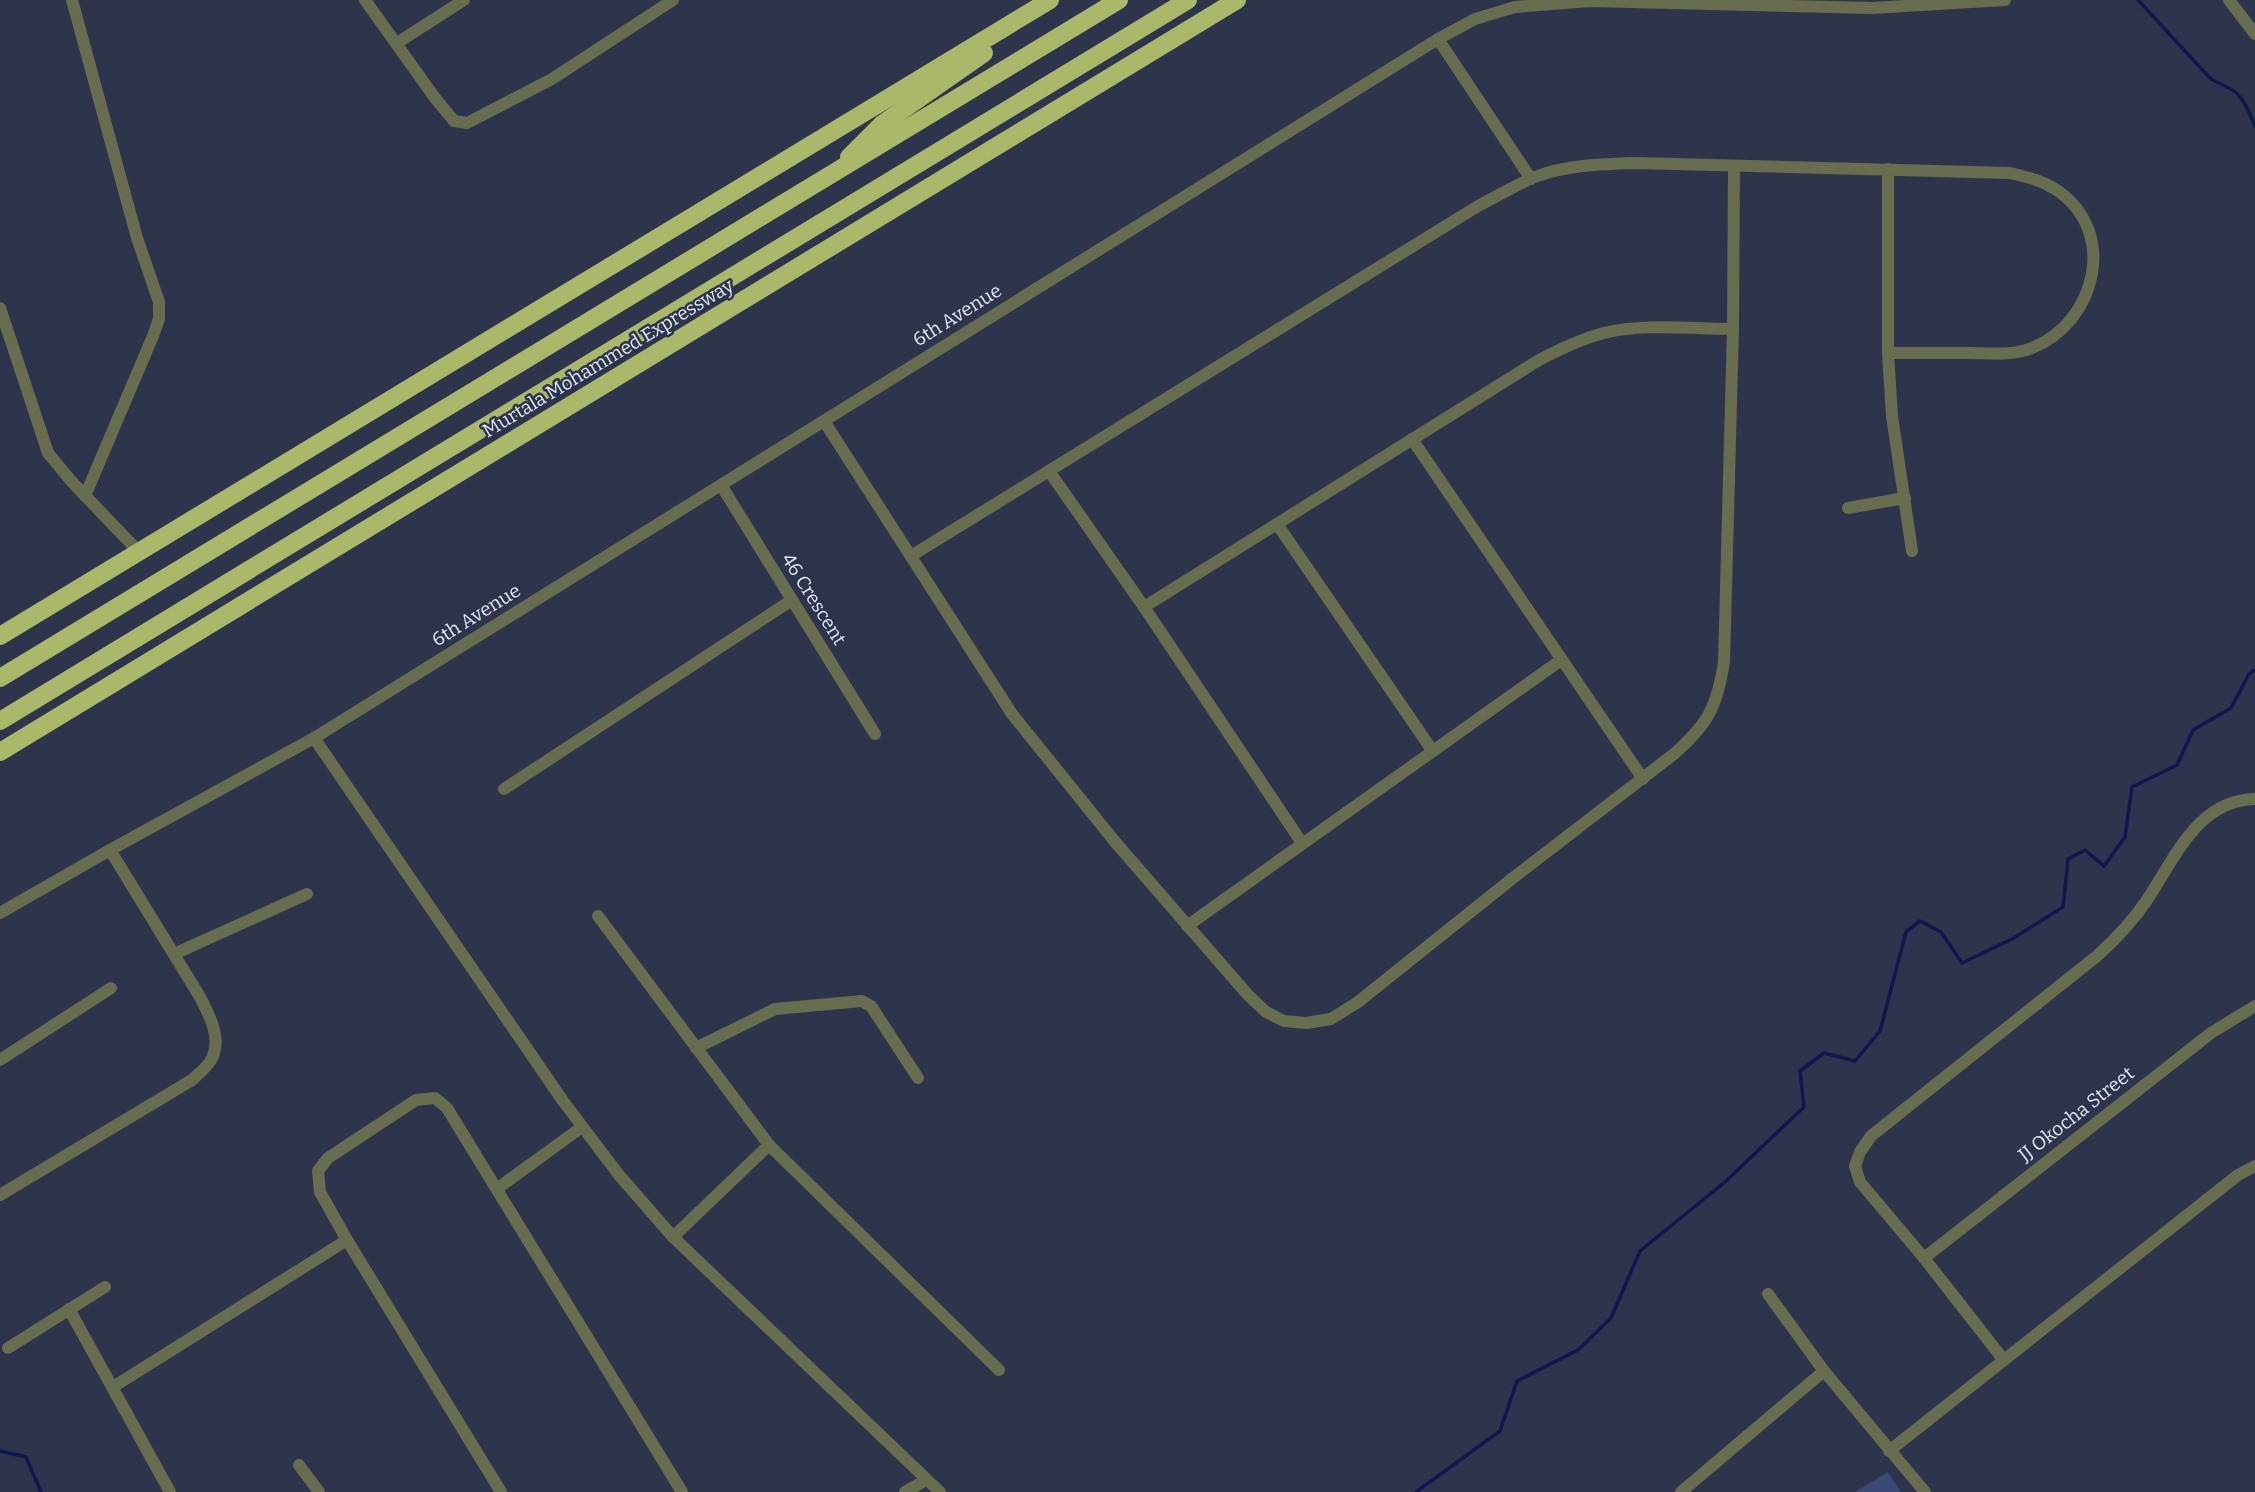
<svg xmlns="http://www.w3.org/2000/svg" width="2255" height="1492" font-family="Bitter,serif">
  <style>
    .green { fill: #3c4875 }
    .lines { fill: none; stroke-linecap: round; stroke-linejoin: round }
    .stream { stroke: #10164f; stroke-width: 3.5 }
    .minor { stroke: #676d4e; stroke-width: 12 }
    .highway { stroke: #abb769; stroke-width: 18 }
    .labels { text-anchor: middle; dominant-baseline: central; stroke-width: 5; stroke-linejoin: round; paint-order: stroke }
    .street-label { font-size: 19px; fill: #e2e6f5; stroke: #2e344b }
  </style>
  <rect width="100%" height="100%" fill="#2e344b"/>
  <polygon class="green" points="1888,1472 1901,1492 1855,1492"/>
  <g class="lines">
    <g class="stream">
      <path d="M2138,0l71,77c7,6 13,7 20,11 14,6 20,25 26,38"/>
      <polyline points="0,1451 26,1457 41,1492"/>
      <polyline points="1416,1492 1500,1431 1517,1381 1578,1350 1611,1318 1640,1251 1725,1182 1804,1107 1800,1071 1824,1053 1855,1061 1880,1031 1906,932 1920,921 1941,932 1962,963 2012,939 2063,907 2068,859 2085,850 2104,866 2125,837 2132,787 2177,765 2193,730 2231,708 2249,674 2255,670"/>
    </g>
    <g class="minor">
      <polyline points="72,0 137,238 159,302 159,319 153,336 85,496"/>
      <polyline points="365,0 435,98 454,121 467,123 552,79 673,0"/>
      <polyline points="2229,0 2255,34"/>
      <polyline points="1438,39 1531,179"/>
      <polyline points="397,43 464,0"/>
      <polyline points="1888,169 1888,353 1892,416 1912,551"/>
      <polyline points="0,308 48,453 72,482 139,552"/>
      <path d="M824,421l188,293 104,129 132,152 18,17 18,9 22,2 25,-4 27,-17 155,-124 161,-124c34,-30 43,-47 50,-92l9,-333 1,-163"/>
      <polyline points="1412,439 1643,779"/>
      <polyline points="1049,471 1144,607 1302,843"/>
      <polyline points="721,485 875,734"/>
      <polyline points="1848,508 1905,498"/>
      <polyline points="1277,524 1432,750"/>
      <path d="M911,556l567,-350c18,-9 36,-20 54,-28 33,-13 68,-14 103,-15l375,10c16,4 31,7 45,16 64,41 42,133 -23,159 -20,8 -43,5 -63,5 -27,0 -54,0 -81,0"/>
      <path d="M1144,607l395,-247c21,-11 42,-21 65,-27 41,-10 87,-4 129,-4"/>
      <polyline points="314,738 563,1101 619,1175 673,1237 940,1492"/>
      <polyline points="504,789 792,600"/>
      <polyline points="0,913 110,850 314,738 1438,39 1475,19 1515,7 1591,1 1872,8 2005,0"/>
      <polyline points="598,916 769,1145 999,1370"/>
      <polyline points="1187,926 1561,660"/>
      <polyline points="174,954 307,894"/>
      <polyline points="696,1048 775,1009 862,1001 871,1006 918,1078"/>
      <polyline points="0,1060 111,988"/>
      <polyline points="498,1188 582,1127"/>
      <path d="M0,1195l192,-115c6,-6 17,-14 20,-22 10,-21 -3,-43 -12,-61l-90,-147"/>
      <polyline points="673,1237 769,1145"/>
      <polyline points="1924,1258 2211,1033 2255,1006"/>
      <polyline points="1768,1294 1824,1371"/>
      <polyline points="69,1309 170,1492"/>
      <polyline points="8,1348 105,1287"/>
      <path d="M2003,1359l-79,-101 -64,-76 -5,-16 5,-14 11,-16 226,-180c19,-17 35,-34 50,-56 27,-40 50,-100 108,-101"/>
      <polyline points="113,1387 347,1240"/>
      <polyline points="1889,1451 2238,1175 2255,1166"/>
      <polyline points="299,1465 319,1492"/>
      <polyline points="501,1492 347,1240 320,1192 318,1171 328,1158 416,1100 435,1098 447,1108 682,1492"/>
      <polyline points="905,1492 926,1480"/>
      <polyline points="1681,1492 1824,1371 1925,1492"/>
    </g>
    <g class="highway">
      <polyline points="849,157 881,125 984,53"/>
      <polyline points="0,636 1050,0"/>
      <polyline points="0,678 1119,0"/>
      <polyline points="0,721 1188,0"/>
      <polyline points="0,752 1237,0"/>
    </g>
  </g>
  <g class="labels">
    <g class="street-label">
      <text transform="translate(957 315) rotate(-32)">6th Avenue</text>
      <text transform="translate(608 358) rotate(-31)">Murtala Mohammed Expressway</text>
      <text transform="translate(814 599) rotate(58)">46 Crescent</text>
      <text transform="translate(476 615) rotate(-32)">6th Avenue</text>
      <text transform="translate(2076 1114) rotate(-38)">JJ Okocha Street</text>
    </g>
  </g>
</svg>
